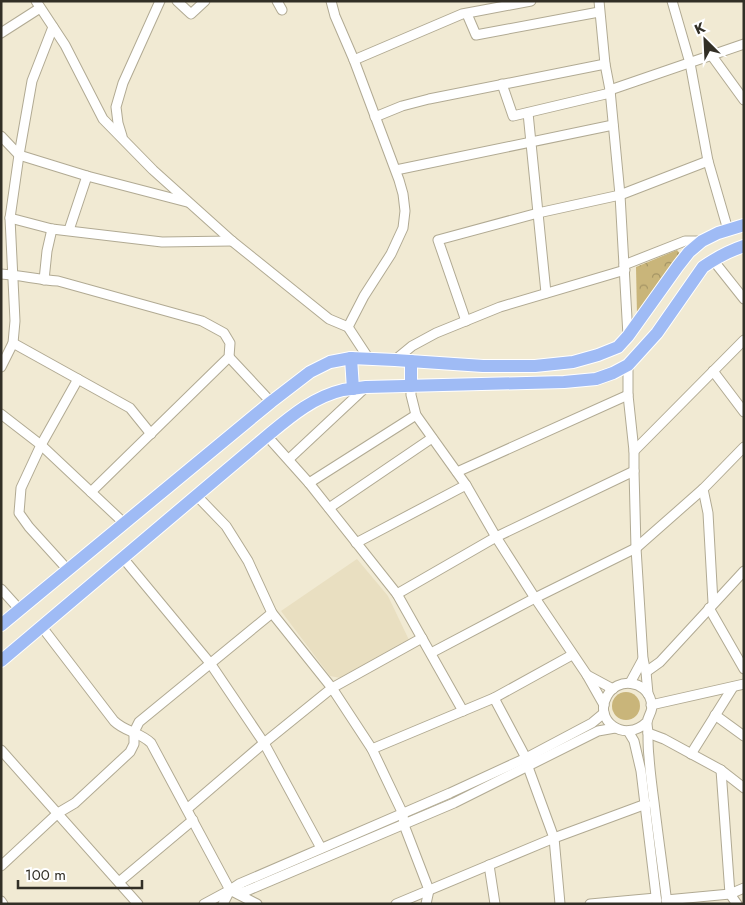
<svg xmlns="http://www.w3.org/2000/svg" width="745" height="905" font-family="Jost,sans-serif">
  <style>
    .built { fill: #e9dfc1 }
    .green { fill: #c9b57a }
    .park { fill: url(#park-crowns) }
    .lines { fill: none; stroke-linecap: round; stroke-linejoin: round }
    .minor-casing { stroke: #b1aa93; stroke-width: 11 }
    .primary-casing { stroke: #fff; stroke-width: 14 }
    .minor { stroke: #fff; stroke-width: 9 }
    .primary { stroke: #9fbbf5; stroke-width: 12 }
  </style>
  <defs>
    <pattern id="park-crowns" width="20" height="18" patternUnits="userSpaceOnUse" patternTransform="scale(1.25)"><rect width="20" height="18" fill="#c9b57a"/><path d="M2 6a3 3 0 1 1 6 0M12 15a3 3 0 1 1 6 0" fill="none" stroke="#a49464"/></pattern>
  </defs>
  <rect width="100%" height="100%" fill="#f1ead3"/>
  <polygon class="built" points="357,559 388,596 409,640 356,673 341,678 330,676 281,611"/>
  <circle class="green" cx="626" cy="706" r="14"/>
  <polygon class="park" points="677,250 680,254 637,315 636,267"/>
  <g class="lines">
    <g class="minor-casing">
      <g id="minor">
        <polyline points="36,1 65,45 103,119 153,170 232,241 329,319 348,327 369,359"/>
        <polyline points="177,1 191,14 205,1"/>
        <polyline points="277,1 282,10"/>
        <polyline points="331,1 335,16 354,60 399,180 403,194 405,211 403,228 391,254 364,296 348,327"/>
        <polyline points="599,1 605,64 610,90 620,195 628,336"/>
        <polyline points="672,1 690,63 708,161 728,230"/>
        <polyline points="467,14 476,35 599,12"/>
        <polyline points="1,33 40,8"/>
        <polyline points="712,56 744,100"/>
        <polyline points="354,60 462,14 531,1"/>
        <polyline points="502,84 513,116 610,93"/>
        <polyline points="610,90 744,44"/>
        <polyline points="528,113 546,293"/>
        <polyline points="375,117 402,106 429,99 605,64"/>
        <polyline points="1,136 19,155 87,176 187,202"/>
        <polyline points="122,136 118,123 116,107 123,83 160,1"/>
        <polyline points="396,170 613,125"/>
        <polyline points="10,218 52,229 162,242 232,241"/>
        <polyline points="69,230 87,176"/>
        <polyline points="713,260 744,299"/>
        <polyline points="624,265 685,241 702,241"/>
        <path d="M1,274c19,1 38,6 57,7l144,40 22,12 6,10 -1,14 -138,135"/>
        <polyline points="44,280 47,251 52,229"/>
        <polyline points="466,321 438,240 538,213 620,195 708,161"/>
        <polyline points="13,343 130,408 151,434"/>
        <polyline points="229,357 271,402"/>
        <polyline points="395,360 412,346 436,333 500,307 625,270"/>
        <polyline points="628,365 628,395 634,451 634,471 636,548 643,659 646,672 648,694"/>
        <polyline points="1,367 13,343 15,321 10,218 19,155 32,81 53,27"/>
        <polyline points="713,371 744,412"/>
        <polyline points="411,386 411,395 416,415 466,485 496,537 535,598 587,675 604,705"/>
        <polyline points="1,414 41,445 125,524"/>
        <polyline points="267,436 309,483 397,594 463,711"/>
        <polyline points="634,451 744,340"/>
        <polyline points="289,459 366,387"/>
        <polyline points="457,472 628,395"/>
        <polyline points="309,483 416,415"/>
        <polyline points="703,489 708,513 713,603"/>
        <polyline points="197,496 226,526 248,561 272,613 332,688 372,749 403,814 404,825 429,890 426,904"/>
        <polyline points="329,508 432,438"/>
        <polyline points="356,543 466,485"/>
        <polyline points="123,558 210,663 264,743 321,848"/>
        <polyline points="68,570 29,527 19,513 21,488 41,445 78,379"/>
        <polyline points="1,589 20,610"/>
        <polyline points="397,594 496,537 634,471"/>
        <polyline points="709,608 744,669"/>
        <path d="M42,627l72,94c11,11 26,11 37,22l79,147 27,14"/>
        <polyline points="431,653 535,598 636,548 703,489 744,447"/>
        <polyline points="646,672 660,662 744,571"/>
        <polyline points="587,675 613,689"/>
        <polyline points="630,683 643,659"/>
        <polyline points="494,698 526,758"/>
        <polyline points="651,705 744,684"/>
        <polyline points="715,715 744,736"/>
        <path d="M647,722c-23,22 -54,-2 -40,-26 10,-19 39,-16 44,5 3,11 -3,13 -4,22 0,3 1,7 1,11 0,7 0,15 1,23 1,15 3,30 5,45 4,34 9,68 13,102"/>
        <polyline points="628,731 634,741 641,771 657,904"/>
        <polyline points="648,733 664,739 721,770 744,788"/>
        <polyline points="372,749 494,698 572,655"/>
        <polyline points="1,750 138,904"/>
        <polyline points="691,754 733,687"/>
        <polyline points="528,767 554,838 560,904"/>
        <polyline points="721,770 730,894 737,904"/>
        <polyline points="187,809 264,743 332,688 422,638"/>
        <polyline points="489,865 495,904"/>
        <polyline points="1,866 58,813 75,803 130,752 134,744 134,732 139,722 272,613"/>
        <polyline points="119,882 193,820"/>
        <polyline points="230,890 244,892 454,803 598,731 615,728"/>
        <polyline points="666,900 730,894 744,888"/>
        <polyline points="1,901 3,904"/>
        <polyline points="204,904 230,890 239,884 450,793 526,758 592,723 604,713"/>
        <polyline points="223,904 230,890"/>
        <polyline points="396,904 554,838 646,804"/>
        <polyline points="590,904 656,898"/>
      </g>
    </g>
    <g class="primary-casing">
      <g id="primary">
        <polyline points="351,358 353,389"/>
        <polyline points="411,361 411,386"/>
        <polyline points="1,625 271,402 310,372 330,362 351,358 395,360 483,366 535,366 573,362 598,355 618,347 628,336 678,266 689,252 702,241 718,233 744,225"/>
        <path d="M1,661l266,-225c23,-19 46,-39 76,-46 7,-1 15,-2 23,-3l198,-5 32,-3 17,-6 15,-8 29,-32 46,-66c13,-9 26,-16 41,-21"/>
      </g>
    </g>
    <use href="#minor" class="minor"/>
    <use href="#primary" class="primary"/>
  </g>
  <rect width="745" height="905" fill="none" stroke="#322f26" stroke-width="5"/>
  <g transform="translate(705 40) rotate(336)" stroke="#ffffff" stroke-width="4" paint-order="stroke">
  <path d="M0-4L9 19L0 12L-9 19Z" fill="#322f26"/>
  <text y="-8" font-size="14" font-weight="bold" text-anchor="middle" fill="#322f26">K</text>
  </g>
  <path d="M18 880v8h124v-8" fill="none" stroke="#322f26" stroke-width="2.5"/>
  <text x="25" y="880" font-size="15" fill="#322f26" stroke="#ffffff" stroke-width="4" paint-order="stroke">100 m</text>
</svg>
